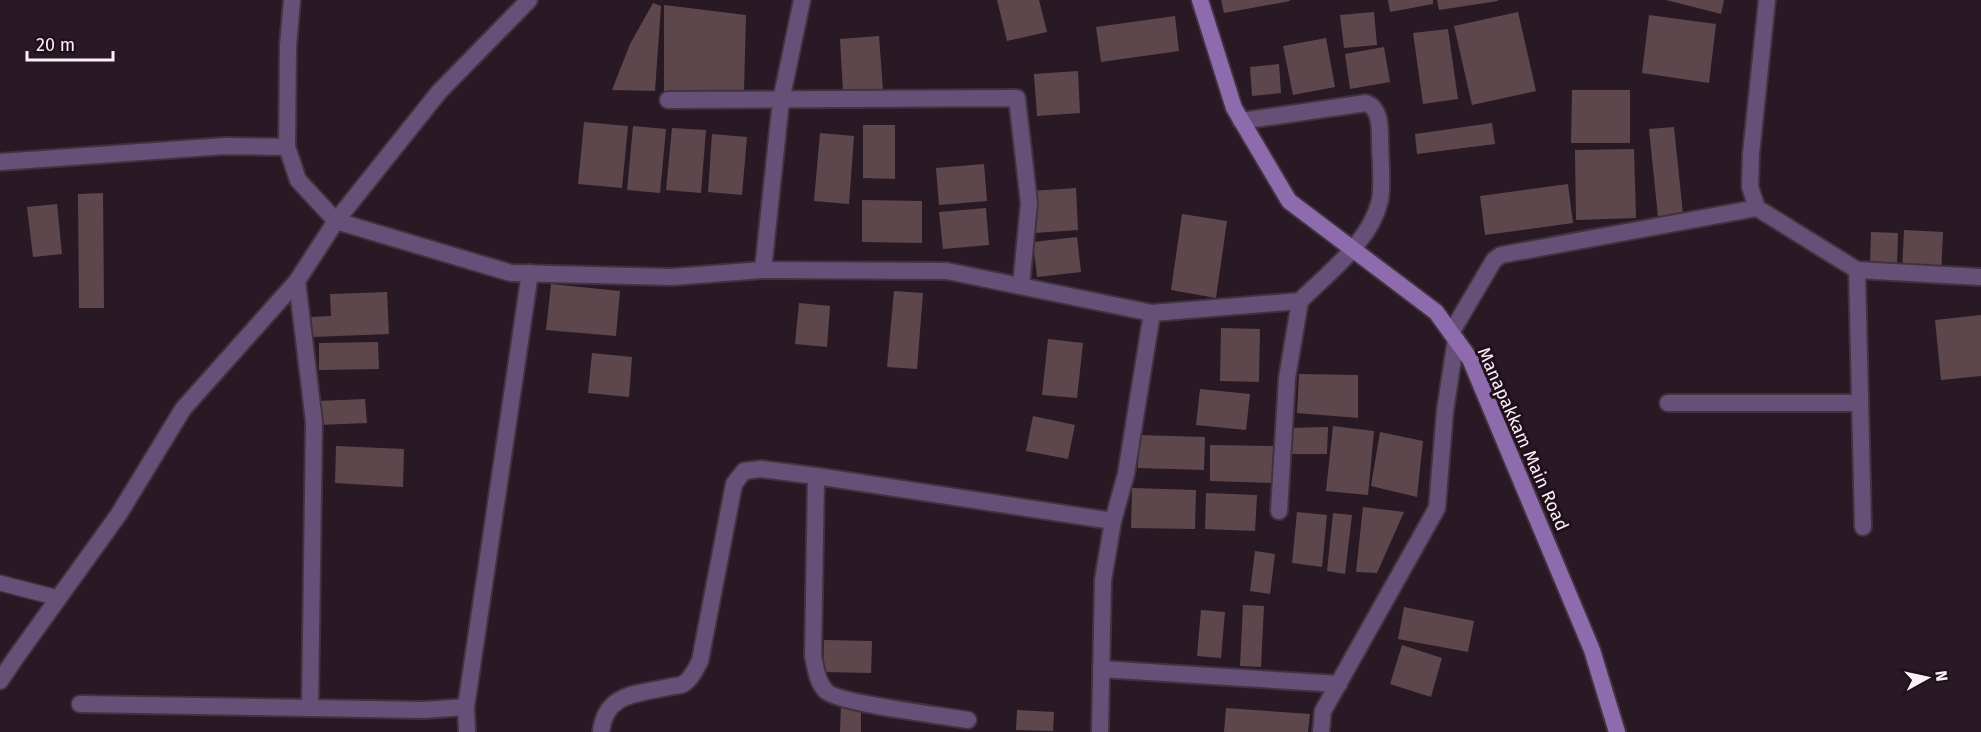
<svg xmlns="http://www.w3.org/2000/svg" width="1981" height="732" font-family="'Fira Sans',sans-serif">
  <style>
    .building { fill: #5e474c }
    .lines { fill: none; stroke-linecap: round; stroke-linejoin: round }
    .service-casing { stroke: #41333e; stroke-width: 18 }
    .minor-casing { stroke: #41333e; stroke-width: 20 }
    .secondary-casing { stroke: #41333e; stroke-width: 20 }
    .service { stroke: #665078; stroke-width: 15 }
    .minor { stroke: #665078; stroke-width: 16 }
    .secondary { stroke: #8e6bac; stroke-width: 16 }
    .labels { text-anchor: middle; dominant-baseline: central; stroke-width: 6; stroke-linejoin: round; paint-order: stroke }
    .street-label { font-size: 18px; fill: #fcf1f9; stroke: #1f101b }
  </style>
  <rect width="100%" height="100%" fill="#281925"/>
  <g class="building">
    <polygon points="997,0 1039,0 1047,32 1007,41"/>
    <polygon points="1221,0 1290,0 1290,1 1224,13"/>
    <polygon points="1388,0 1433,0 1433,4 1390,12"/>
    <polygon points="1437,0 1498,0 1498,1 1439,10"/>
    <polygon points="1666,0 1724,0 1721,14"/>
    <polygon points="653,3 661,6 655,91 612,90 630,44"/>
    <polygon points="664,5 746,15 744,91 664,94"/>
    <polygon points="1374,12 1377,45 1344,48 1340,15"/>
    <polygon points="1518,12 1536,91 1472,105 1454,26"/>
    <polygon points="1649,15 1716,24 1709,83 1642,73"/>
    <polygon points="1175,16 1179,51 1101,62 1096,27"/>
    <polygon points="1448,29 1458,99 1423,104 1413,33"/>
    <polygon points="879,36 883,90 843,92 840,39"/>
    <polygon points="1326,38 1335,87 1293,95 1283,46"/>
    <polygon points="1384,47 1390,82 1350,89 1345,54"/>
    <polygon points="1279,64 1281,93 1252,96 1250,67"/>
    <polygon points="1078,71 1080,113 1037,116 1034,74"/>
    <polygon points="1572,90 1630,90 1630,143 1571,143"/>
    <polygon points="584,122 628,126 622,188 578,184"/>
    <polygon points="1492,123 1495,144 1417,154 1415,134"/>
    <polygon points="863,125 895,125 895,179 863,178"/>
    <polygon points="633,126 666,129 660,193 627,190"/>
    <polygon points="1674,127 1683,214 1658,217 1649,129"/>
    <polygon points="672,128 706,130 701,193 666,190"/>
    <polygon points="820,133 854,136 849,204 814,201"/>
    <polygon points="712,134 747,137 742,195 708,192"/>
    <polygon points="1634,149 1636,218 1576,220 1575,150"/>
    <polygon points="984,164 987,201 939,205 936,168"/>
    <polygon points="1568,184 1573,223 1485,235 1480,196"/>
    <polygon points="1076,188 1078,230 1034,233 1031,191"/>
    <polygon points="103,193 104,308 79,308 78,194"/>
    <polygon points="862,200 922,201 922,243 862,242"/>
    <polygon points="57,204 62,254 33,257 27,207"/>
    <polygon points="986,208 989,245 943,249 939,212"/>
    <polygon points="1182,214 1227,221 1216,298 1171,290"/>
    <polygon points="1904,230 1943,232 1941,275 1902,272"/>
    <polygon points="1871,232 1898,233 1897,265 1870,264"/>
    <polygon points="1077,237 1081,272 1037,277 1033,242"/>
    <polygon points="551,284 620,291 616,336 546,330"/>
    <polygon points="894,291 923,293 917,369 887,367"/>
    <polygon points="387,292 389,334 312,337 311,317 331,316 330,294"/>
    <polygon points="799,303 830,306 827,347 795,344"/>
    <polygon points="1981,315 1981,376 1941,380 1935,320"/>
    <polygon points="1221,328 1260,329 1259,382 1220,381"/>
    <polygon points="1048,339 1083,343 1077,398 1042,395"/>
    <polygon points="378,342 379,369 319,370 319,343"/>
    <polygon points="592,353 632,357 629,397 588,393"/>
    <polygon points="1299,374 1358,375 1358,418 1297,413"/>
    <polygon points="1200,389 1250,394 1246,430 1196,425"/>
    <polygon points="365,399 367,423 318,425 317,401"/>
    <polygon points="1033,416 1075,425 1068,459 1026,451"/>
    <polygon points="1333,426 1374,431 1368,495 1326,491"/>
    <polygon points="1328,427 1327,454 1288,454 1288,428"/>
    <polygon points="1380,432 1423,441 1417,497 1371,486"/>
    <polygon points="1139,435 1205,437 1204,470 1138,468"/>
    <polygon points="1210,445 1275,446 1275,483 1210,481"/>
    <polygon points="336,446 404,449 403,487 335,483"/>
    <polygon points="1132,488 1196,490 1195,529 1131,528"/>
    <polygon points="1206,493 1257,495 1255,531 1205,529"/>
    <polygon points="1363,507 1404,512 1377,573 1356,572"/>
    <polygon points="1297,512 1327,515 1322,567 1292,563"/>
    <polygon points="1333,513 1352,515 1345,574 1327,571"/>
    <polygon points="1255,551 1275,554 1270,594 1250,591"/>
    <polygon points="1243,605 1264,606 1261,667 1240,666"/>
    <polygon points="1404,607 1474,621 1468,652 1398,639"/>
    <polygon points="1201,610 1225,612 1221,658 1197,656"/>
    <polygon points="824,640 872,641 871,673 823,672"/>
    <polygon points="1402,645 1442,658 1431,697 1390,684"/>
    <polygon points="841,704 861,704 861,732 840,732"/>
    <polygon points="1226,708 1310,714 1308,732 1224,732"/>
    <polygon points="1017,710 1054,712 1053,731 1016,730"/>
  </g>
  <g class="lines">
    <g class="service-casing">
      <polyline id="service" points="0,583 58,598"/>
    </g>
    <g class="minor-casing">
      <g id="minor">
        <path d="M292,0l-4,46 -1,101 11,33 38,41 175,52 161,4 91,-7 184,1 205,42 148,-12c29,-29 71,-60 80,-101 3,-16 0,-44 0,-61 0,-13 0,-31 -14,-36l-125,18"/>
        <polyline points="1767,0 1751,154 1750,187 1757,208 1857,270 1863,527"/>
        <polyline points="668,100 1017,98 1029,203 1021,286"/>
        <polyline points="0,162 225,146 287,147"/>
        <polyline points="763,270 781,101 802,0"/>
        <polyline points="1857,270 1981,277"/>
        <polyline points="297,281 314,422 310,708"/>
        <polyline points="1451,333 1494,260 1501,255 1757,208"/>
        <polyline points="1668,403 1860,403"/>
        <path d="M816,476l-3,180c3,13 4,26 13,35 10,12 119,25 142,29"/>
        <polyline points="1279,511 1287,378 1300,301"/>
        <polyline points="1101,669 1339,684"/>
        <polyline points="0,681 14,660 119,514 183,409 297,281 336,221 439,92 529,0"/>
        <polyline points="80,704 424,710 466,707"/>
        <polyline points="467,732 466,707 530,273"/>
        <path d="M601,732c4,-39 36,-38 68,-45 4,-1 11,-1 14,-3 8,-4 13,-16 17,-23l34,-177 10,-13 17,-2 55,7 297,45"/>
        <polyline points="1100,732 1103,580 1113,521 1126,474 1152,313"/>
        <polyline points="1321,732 1323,711 1437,508 1445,411 1456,339"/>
      </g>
    </g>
    <g class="secondary-casing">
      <polyline id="secondary" points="1200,0 1234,108 1289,201 1436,312 1470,359 1592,650 1617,732"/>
    </g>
    <use href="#service" class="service"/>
    <use href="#minor" class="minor"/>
    <use href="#secondary" class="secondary"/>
  </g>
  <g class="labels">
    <g class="street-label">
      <text transform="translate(1523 439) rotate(66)">Manapakkam Main Road</text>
    </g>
  </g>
  <g transform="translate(1927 678) rotate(82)" stroke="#1f101b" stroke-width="4.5" paint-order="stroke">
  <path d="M0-4.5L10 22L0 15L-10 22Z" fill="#fcf1f9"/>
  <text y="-9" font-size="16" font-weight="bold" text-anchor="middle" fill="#fcf1f9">N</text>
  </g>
  <path d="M27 51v9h86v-9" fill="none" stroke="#fcf1f9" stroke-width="3"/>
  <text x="36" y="51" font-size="18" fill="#fcf1f9" stroke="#1f101b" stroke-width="4.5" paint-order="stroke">20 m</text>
</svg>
